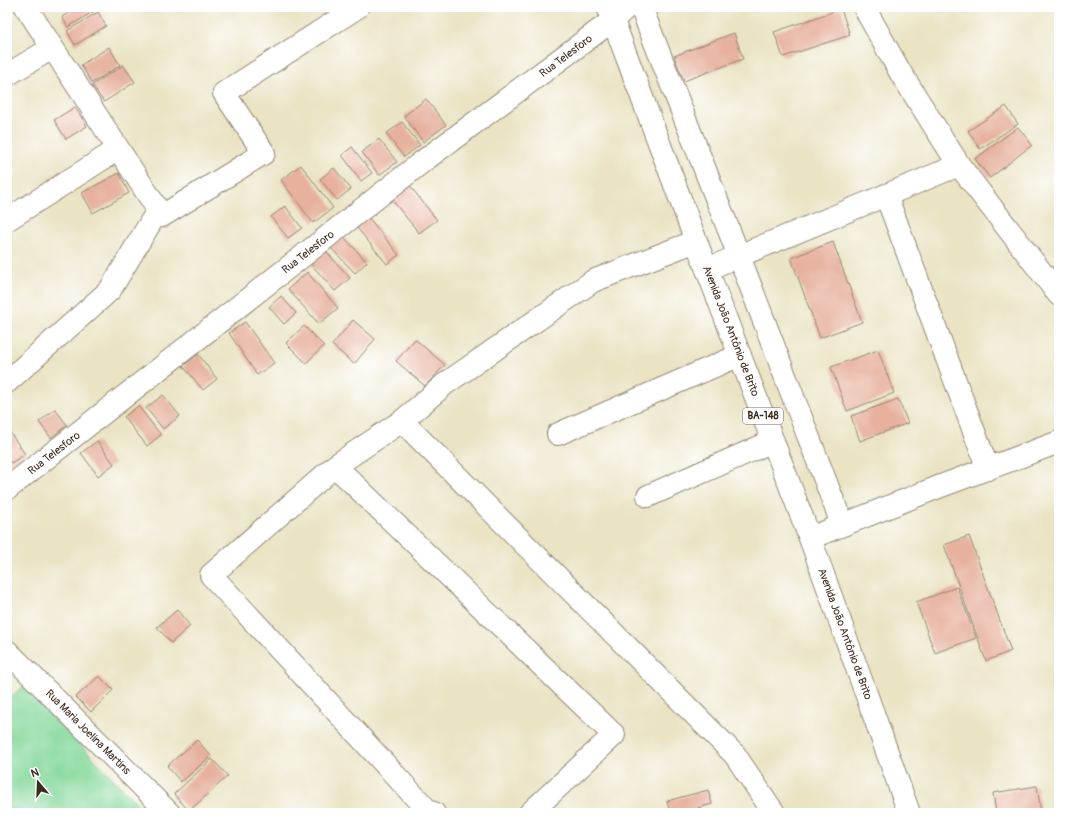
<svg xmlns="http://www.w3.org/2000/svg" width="1066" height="820" font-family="Pangolin,sans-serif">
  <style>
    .green { fill: #82d799; stroke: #5e805c }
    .building { fill: #e7b19e }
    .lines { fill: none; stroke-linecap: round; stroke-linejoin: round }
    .minor-casing { stroke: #928772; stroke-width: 24 }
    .primary-casing { stroke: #928772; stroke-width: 24 }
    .minor { stroke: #fff; stroke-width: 22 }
    .primary { stroke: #fff; stroke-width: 22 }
    .labels { text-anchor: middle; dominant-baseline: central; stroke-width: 3.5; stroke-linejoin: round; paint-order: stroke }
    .shield { fill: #fff; stroke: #766a62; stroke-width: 1 }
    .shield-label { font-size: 10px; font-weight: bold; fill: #3b2a1e }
    .street-label { font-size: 11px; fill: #3b2a1e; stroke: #fff }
  </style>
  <rect width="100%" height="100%" fill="#fff"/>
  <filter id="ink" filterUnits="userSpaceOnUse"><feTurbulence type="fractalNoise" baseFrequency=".025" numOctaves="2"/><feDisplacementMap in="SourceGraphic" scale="8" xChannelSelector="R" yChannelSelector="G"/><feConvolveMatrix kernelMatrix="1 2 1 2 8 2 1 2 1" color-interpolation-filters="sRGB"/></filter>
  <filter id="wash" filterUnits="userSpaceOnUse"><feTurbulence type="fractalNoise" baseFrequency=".012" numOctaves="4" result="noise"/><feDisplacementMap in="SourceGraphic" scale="16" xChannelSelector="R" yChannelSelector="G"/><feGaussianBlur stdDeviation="0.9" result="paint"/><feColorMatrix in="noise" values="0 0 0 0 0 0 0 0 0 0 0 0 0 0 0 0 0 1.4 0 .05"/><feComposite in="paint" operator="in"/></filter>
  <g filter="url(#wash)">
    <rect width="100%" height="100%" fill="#eae4c5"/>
    <polygon class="green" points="24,686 146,813 7,813 7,700"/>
    <g id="blocks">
      <g class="building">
        <polygon points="78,7 97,7 98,9 68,27 62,17"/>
        <polygon points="841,9 850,35 783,57 774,32"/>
        <polygon points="98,12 106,26 75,45 67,31"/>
        <polygon points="734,33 743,59 684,81 674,56"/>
        <polygon points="109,47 120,65 92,83 81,65"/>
        <polygon points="123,65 135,82 104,102 92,85"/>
        <polygon points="426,99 446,125 423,142 404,116"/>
        <polygon points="1006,106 1018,124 980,149 968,131"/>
        <polygon points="75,107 87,126 66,139 54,120"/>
        <polygon points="402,122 420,145 404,157 386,134"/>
        <polygon points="1018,127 1032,145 990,178 975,159"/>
        <polygon points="379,139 397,162 379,175 362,152"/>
        <polygon points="352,147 372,173 361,181 342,155"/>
        <polygon points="301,165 333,208 313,223 281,180"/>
        <polygon points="334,168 351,189 337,200 320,179"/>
        <polygon points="119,173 129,193 93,213 82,193"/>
        <polygon points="410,186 437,220 419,233 392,200"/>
        <polygon points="285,206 302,228 288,238 271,217"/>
        <polygon points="369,218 399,255 387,264 357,228"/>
        <polygon points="343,236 367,262 355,273 330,247"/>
        <polygon points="833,242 862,322 820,338 791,258"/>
        <polygon points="325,250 350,278 335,291 310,263"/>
        <polygon points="307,272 338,308 319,324 288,289"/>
        <polygon points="281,296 296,313 284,324 269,307"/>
        <polygon points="353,320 375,339 354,364 332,345"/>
        <polygon points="245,322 274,363 257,375 229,333"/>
        <polygon points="304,326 324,346 306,363 286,343"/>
        <polygon points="415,339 445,365 425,386 396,361"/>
        <polygon points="878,350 894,393 847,411 831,367"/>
        <polygon points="198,354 217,379 203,390 183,366"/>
        <polygon points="163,395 180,416 163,429 146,408"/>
        <polygon points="898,399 908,423 860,441 851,416"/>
        <polygon points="138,406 161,435 147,446 124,417"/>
        <polygon points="55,409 67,425 51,438 39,422"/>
        <polygon points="9,431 25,454 11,463 7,457 7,432"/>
        <polygon points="97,441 114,464 98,476 81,453"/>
        <polygon points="969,536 1011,651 986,661 944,545"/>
        <polygon points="957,587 976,638 935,653 916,602"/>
        <polygon points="177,610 190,626 171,643 157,627"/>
        <polygon points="99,676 113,690 91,712 76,697"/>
        <polygon points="197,740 211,756 181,782 167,766"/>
        <polygon points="212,759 228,776 189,811 174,794"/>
        <polygon points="1037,786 1041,813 996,813 993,793"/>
        <polygon points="708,790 712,804 698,808 700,813 670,813 667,801"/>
      </g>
    </g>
  </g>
  <g filter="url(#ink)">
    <use href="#blocks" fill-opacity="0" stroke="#928772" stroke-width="1"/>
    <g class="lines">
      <g class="minor-casing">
        <g id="minor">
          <polyline points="26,7 162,216 264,153 224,93 358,7"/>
          <polyline points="641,7 739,256 842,524"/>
          <polyline points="864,7 900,72 959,165 1059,295"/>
          <polyline points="7,75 52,48"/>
          <polyline points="886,195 988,469"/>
          <polyline points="7,220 115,151"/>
          <polyline points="707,269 959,165"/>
          <polyline points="7,382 110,290 158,210"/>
          <polyline points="402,421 735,755 774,813"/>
          <polyline points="558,434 740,355"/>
          <polyline points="335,466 402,421 445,384 593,281 696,241"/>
          <polyline points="7,489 422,162 613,20 627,7"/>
          <polyline points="648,496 773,441"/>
          <polyline points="810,538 941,486 1059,442"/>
          <polyline points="7,651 169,813"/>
          <polyline points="434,813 429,812 211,575 335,466 614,735 530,813"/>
        </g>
      </g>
      <g class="primary-casing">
        <polyline id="primary" points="608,7 696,241 810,538 909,813"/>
      </g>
      <use href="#minor" class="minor"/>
      <use href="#primary" class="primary"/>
    </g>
  </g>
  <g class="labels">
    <rect class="shield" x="743" y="408" width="40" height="16" rx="3"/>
    <g class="shield-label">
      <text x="763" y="416">BA-148</text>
    </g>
    <g class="street-label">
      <text transform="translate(566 56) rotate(-37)">Rua Telesforo</text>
      <text transform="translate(308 252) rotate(-38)">Rua Telesforo</text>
      <text transform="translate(731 331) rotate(69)">Avenida João Antônio de Brito</text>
      <text transform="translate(54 453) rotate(-38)">Rua Telesforo</text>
      <text transform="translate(845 634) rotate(70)">Avenida João Antônio de Brito</text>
      <text transform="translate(88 732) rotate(45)">Rua Maria Joelina Martins</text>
    </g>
  </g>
  <rect width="1066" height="820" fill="none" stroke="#fff" stroke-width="24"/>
  <g transform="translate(38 782) rotate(341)" stroke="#ffffff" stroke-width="3" paint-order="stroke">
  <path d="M0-3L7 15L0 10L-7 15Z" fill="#3b2a1e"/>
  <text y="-6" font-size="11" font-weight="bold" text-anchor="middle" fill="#3b2a1e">N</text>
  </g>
</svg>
